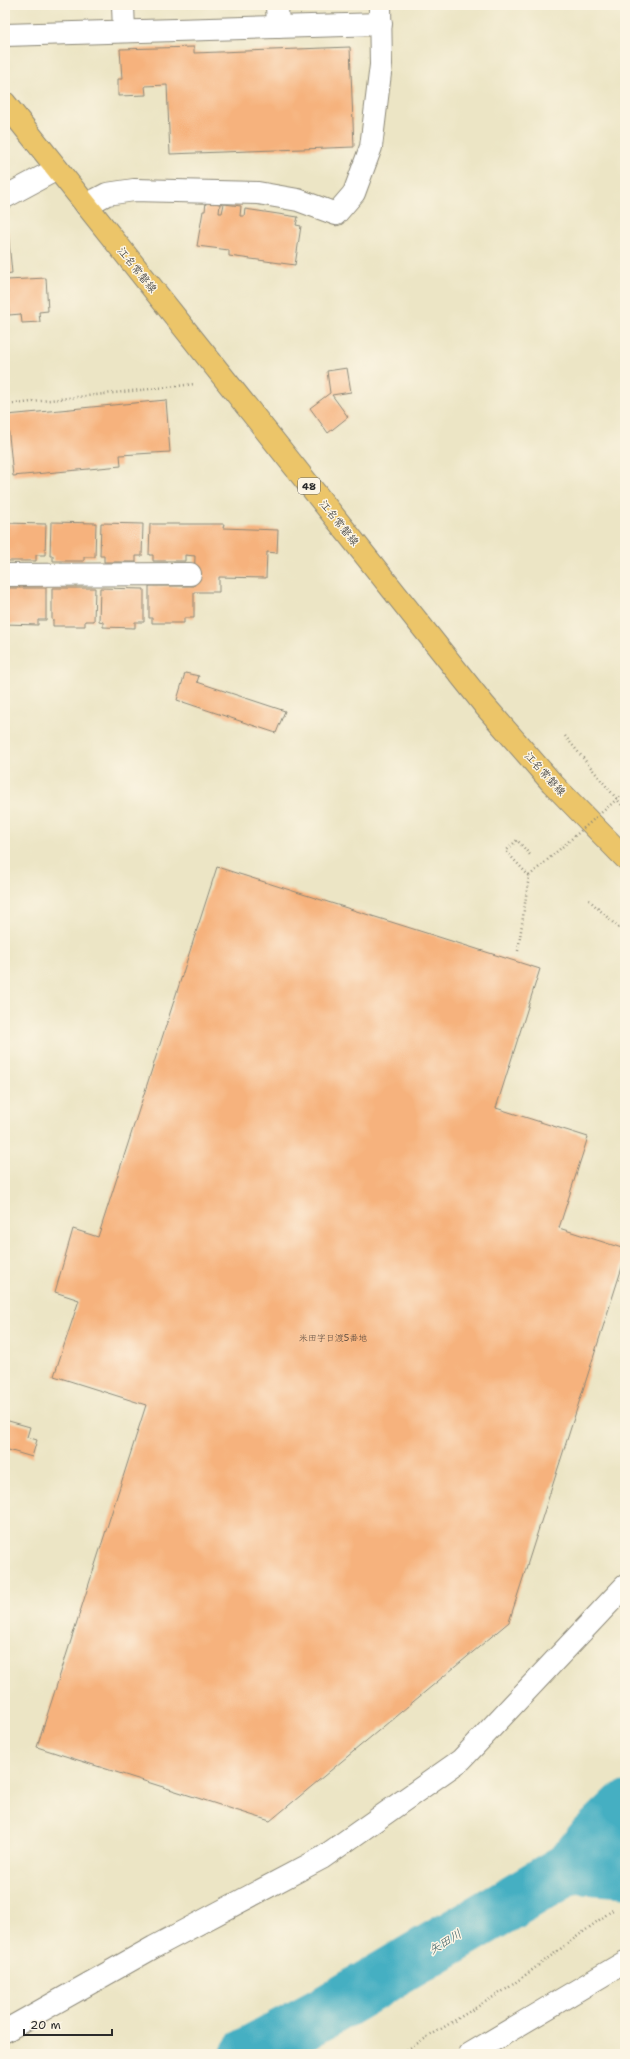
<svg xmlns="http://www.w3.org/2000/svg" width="630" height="2059" font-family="'Shantell Sans','Klee One',sans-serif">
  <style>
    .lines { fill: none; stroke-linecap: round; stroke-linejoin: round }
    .river { stroke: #44afc2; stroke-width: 53 }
    .building { fill: #f6b27d }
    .street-casing { stroke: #8c8878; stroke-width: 24 }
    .primary-casing { stroke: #8c8878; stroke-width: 24 }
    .path { stroke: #8c8878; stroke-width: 2.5; stroke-dasharray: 1 3; stroke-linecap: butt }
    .street { stroke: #fff; stroke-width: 22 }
    .primary { stroke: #ecc569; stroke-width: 22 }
    .path-bridge { stroke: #8c8878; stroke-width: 2.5; stroke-dasharray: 1 3; stroke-linecap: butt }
    .labels { text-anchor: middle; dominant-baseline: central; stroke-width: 3; stroke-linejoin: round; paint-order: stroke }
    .number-label { font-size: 9px; fill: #5e4d40 }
    .shield { fill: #fcf5e5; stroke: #6a6863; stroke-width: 1 }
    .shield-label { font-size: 10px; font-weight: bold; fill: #2b2b2b }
    .street-label { font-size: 11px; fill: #2b2b2b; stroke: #fcf5e5 }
    .water-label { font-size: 12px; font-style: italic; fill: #345960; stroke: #fcf5e5 }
  </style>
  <rect width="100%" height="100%" fill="#fcf5e5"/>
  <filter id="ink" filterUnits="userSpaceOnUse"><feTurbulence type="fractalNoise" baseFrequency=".025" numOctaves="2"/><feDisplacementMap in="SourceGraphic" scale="8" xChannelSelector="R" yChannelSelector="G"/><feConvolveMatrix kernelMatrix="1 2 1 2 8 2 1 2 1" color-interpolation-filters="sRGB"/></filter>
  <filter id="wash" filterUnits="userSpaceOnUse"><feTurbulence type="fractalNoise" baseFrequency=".012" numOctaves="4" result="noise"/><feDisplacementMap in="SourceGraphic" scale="16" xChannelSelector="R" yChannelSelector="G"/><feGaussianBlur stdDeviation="0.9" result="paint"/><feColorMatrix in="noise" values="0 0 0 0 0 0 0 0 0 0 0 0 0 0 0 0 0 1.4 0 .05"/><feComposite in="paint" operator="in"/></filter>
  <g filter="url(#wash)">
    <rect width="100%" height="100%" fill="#ece5c5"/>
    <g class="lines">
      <g class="river">
        <polyline points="571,1867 625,1871"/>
        <polyline points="247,2054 327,2011 571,1867 593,1839 625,1808"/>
      </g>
    </g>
    <g id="blocks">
      <g class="building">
        <polygon points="194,47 194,53 350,47 354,147 170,154 167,85 145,86 146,95 118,96 118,79 122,79 120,49"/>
        <polygon points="206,202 220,204 219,213 222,213 224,204 241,206 240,216 244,216 245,209 298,217 296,225 301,226 295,265 229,256 229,250 197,246 203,211 205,211"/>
        <polygon points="5,232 8,232 12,273 5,274"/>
        <polygon points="46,278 48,311 39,312 40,322 22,323 21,314 9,315 7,280"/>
        <polygon points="347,368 351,392 332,395 348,417 328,433 310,408 330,393 327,371"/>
        <polygon points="166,400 170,452 120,455 121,466 13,476 7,415"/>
        <polygon points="51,522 96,523 95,557 84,557 84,561 53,561 53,556 50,556"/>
        <polygon points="5,523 46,524 45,555 36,555 36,561 5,561"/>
        <polygon points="101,523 143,524 142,556 136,556 136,562 104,562 104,556 100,556"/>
        <polygon points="150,524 224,524 223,528 278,530 277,553 267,552 266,578 219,577 219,592 194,592 194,618 184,618 184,623 152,623 152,618 149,618 149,586 194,586 195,556 185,555 185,561 153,561 153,555 149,555"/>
        <polygon points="5,588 46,588 46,620 38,620 38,625 5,624"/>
        <polygon points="52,588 95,588 94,621 85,621 85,626 53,626 53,620 52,620"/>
        <polygon points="100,588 144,589 144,622 135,622 135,628 103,627 103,622 99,621"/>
        <polygon points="185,673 199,676 197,682 285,711 276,733 177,700"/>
        <polygon points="217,867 540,969 496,1108 588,1137 559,1228 625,1249 625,1258 509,1622 270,1821 37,1747 146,1405 54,1376 79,1300 55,1292 73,1229 98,1237"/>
        <polygon points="5,1420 30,1427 27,1437 37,1440 32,1457 5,1449"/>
      </g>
    </g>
  </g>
  <g filter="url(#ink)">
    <use href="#blocks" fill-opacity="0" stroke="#8c8878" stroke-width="1"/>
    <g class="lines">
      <g class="street-casing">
        <g id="street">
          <polyline points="123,5 124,31"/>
          <polyline points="277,5 278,27"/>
          <polyline points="5,35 381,24"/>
          <polyline points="5,197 57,169"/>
          <polyline points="86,205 107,194 134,190 258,193 298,200 336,214 354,193 371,147 381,65 380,5"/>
          <polyline points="5,575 190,574"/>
          <polyline points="5,2031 154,1947 322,1858 461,1760 625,1586"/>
          <polyline points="470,2054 625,1962"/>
        </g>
      </g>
      <g class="primary-casing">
        <polyline id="primary" points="5,103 485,706 552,783 625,858"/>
      </g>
      <g class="path">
        <polyline points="5,405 195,384"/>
        <polyline points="565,736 625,809"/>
        <polyline points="529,876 506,851 517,840 531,856"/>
        <polyline points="589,900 625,934"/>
        <polyline points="400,2054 508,1988 614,1909"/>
      </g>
      <use href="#street" class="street"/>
      <use href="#primary" class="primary"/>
      <polyline class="path-bridge" points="518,951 529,876 625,792"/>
    </g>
  </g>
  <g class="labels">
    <g class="number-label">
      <text x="333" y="1338">米田字日渡5番地</text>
    </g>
    <rect class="shield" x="298" y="478" width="22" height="16" rx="3"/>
    <g class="shield-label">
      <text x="309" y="486">48</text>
    </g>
    <g class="street-label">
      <text transform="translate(137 270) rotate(51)">江名常磐線</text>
      <text transform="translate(339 523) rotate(51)">江名常磐線</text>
      <text transform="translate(545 774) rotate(48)">江名常磐線</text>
    </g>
    <g class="water-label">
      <text transform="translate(445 1942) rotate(-31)">矢田川</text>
    </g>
  </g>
  <rect width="630" height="2059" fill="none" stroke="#fcf5e5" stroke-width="20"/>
  <path d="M24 2029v6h88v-6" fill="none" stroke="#2b2b2b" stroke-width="2"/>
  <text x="30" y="2029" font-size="12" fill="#2b2b2b" stroke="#fcf5e5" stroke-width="3" paint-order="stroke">20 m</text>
</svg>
